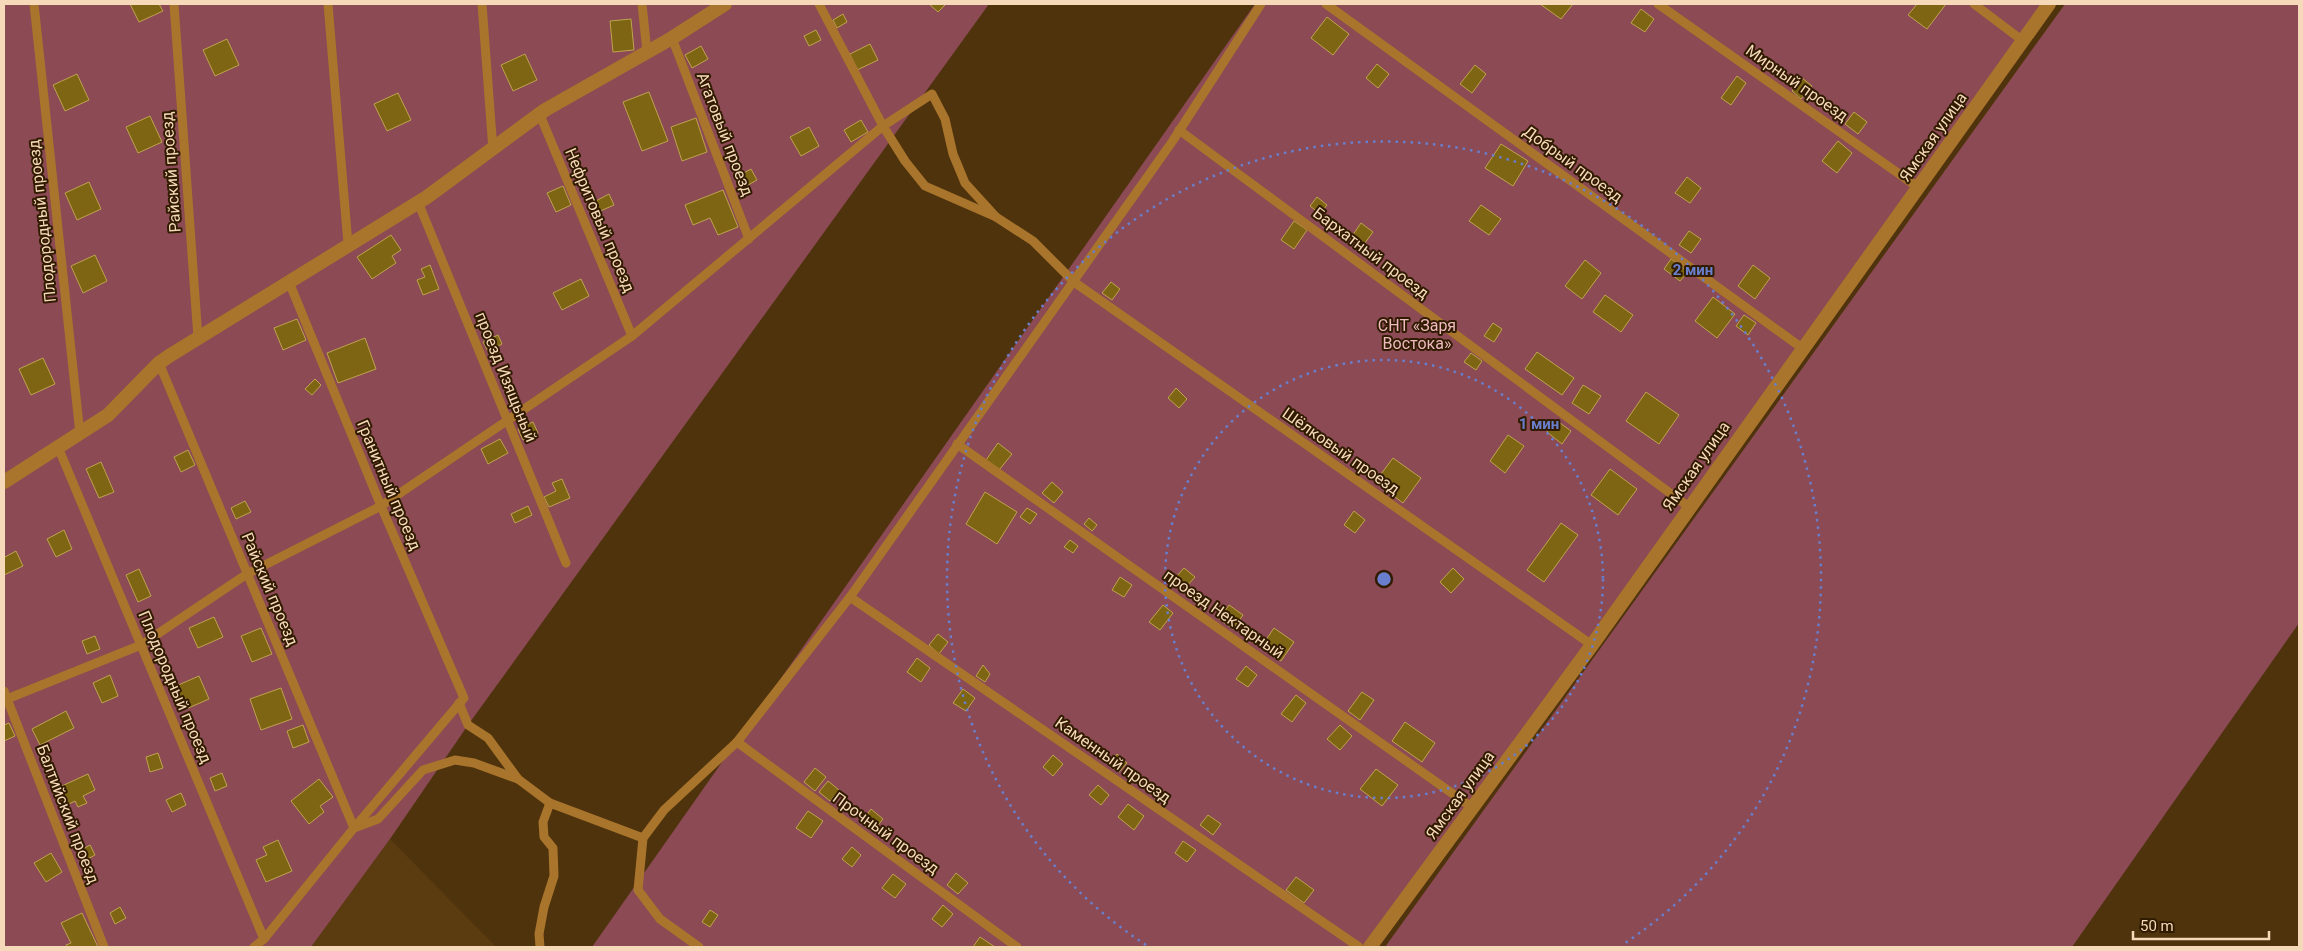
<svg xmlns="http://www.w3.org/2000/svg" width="2303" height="951" font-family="Roboto,sans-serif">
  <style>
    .built { fill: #5b3c11 }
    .green { fill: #8b4a54 }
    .building { fill: #7d6513; stroke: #bfa34f }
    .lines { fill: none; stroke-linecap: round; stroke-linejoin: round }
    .service { stroke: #a9742c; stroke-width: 9 }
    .minor { stroke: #a9742c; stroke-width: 14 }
    .tertiary { stroke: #a9742c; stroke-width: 14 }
    .ring { fill: none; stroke: #697fcd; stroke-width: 2.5; stroke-dasharray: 2.5 5 }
    .labels { text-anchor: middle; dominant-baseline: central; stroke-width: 4; stroke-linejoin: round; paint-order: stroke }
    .street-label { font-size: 16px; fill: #f6d9b8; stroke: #301b00 }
    .park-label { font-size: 16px; fill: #efbac0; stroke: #301b00 }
    .centre { fill: #697fcd; stroke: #301b00; stroke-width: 2.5 }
    .ring-label { font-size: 15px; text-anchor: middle; font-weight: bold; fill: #697fcd; stroke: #301b00; stroke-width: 4; stroke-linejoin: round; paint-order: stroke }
  </style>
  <rect width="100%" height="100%" fill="#4e330c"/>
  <polygon class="built" points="390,839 496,947 311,947"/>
  <g class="green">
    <polygon points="4,4 989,4 468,725 390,839 311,947 4,947"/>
    <polygon points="1255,4 2049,4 1370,947 592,947"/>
    <polygon points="2065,4 2299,4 2299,623 2072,947 1385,947"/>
  </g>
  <g class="building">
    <polygon points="130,4 159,4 163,11 139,22"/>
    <polygon points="929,4 946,4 938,12"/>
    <polygon points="1540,4 1573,4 1561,19"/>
    <polygon points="1917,4 1946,4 1927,29 1908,15"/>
    <polygon points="1641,9 1654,19 1645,32 1631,23"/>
    <polygon points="843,14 847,22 837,28 833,20"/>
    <polygon points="1327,17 1349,34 1333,55 1311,38"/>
    <polygon points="631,19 634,50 613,52 610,21"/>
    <polygon points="816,30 821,40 809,46 804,36"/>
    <polygon points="227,39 239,65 215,76 203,50"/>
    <polygon points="870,44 878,60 857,70 850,54"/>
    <polygon points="701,46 708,59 692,68 685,55"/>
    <polygon points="525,54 537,80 513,91 501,65"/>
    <polygon points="1377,64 1389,74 1378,88 1366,78"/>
    <polygon points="1475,65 1486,74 1472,93 1460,84"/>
    <polygon points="77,74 89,100 65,111 53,85"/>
    <polygon points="1737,76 1746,83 1731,105 1721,98"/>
    <polygon points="1802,78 1812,86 1801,99 1792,91"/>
    <polygon points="649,92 668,141 642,151 623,102"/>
    <polygon points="398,93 411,120 387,131 374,104"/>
    <polygon points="1854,112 1867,122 1858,134 1845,124"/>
    <polygon points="150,116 162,142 138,153 126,127"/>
    <polygon points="696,118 707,152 682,161 671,127"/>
    <polygon points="861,120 868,132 851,142 844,130"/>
    <polygon points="809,127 819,146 801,156 790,137"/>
    <polygon points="1838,141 1852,153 1837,173 1822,161"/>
    <polygon points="1501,144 1528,161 1513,186 1485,168"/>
    <polygon points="751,169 757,180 741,189 735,178"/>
    <polygon points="1687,177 1701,188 1690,203 1675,193"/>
    <polygon points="89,182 101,209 77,220 65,193"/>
    <polygon points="563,186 571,205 556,212 547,193"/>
    <polygon points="723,190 738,227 718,235 710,218 693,225 685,205"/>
    <polygon points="609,194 614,205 598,212 594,202"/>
    <polygon points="1317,197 1327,205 1320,214 1310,206"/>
    <polygon points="1481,205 1501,219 1489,235 1469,221"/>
    <polygon points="1294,221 1307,230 1294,249 1281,240"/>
    <polygon points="1361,223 1373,232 1362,247 1350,239"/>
    <polygon points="1689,231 1701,239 1691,253 1679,245"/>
    <polygon points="391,235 401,250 392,256 396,263 372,279 357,257"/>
    <polygon points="95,255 107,281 83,293 71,266"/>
    <polygon points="1671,259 1688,272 1680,281 1664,269"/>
    <polygon points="1585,260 1601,273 1582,299 1565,286"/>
    <polygon points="430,265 439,289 423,295 417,280 425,277 421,269"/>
    <polygon points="1753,265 1770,278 1755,299 1738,286"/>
    <polygon points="581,279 589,296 562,310 553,293"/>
    <polygon points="1111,282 1120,289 1112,300 1102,293"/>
    <polygon points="1605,295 1633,315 1621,332 1593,312"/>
    <polygon points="1713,297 1735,314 1717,338 1695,321"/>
    <polygon points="1744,315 1756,323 1748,335 1736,326"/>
    <polygon points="297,319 306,340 283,350 274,328"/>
    <polygon points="1493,323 1502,329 1494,342 1484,336"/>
    <polygon points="498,335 502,344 488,351 483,342"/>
    <polygon points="365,338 376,369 338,383 327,353"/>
    <polygon points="1537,352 1574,378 1562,395 1525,369"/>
    <polygon points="1471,353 1482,361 1476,370 1464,362"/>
    <polygon points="43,358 55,384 31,395 19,369"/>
    <polygon points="315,379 321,385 312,395 305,389"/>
    <polygon points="1583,385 1601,396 1589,414 1572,403"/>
    <polygon points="1176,388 1187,399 1179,408 1168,398"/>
    <polygon points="1646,392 1679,415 1659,444 1626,421"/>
    <polygon points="1556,420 1571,431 1562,444 1547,432"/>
    <polygon points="533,422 538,433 523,440 518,429"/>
    <polygon points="1508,435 1524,446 1505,473 1490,461"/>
    <polygon points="500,439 508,453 488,464 481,449"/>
    <polygon points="998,443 1012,454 999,470 986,460"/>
    <polygon points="188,450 195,465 181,472 174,457"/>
    <polygon points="1393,458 1421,478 1403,503 1375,482"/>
    <polygon points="101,462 114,492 99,498 86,469"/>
    <polygon points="1610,469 1637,489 1618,515 1591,495"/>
    <polygon points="562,479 570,498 549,507 544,497 556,491 552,483"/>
    <polygon points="1052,482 1063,492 1054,503 1042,493"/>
    <polygon points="985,492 1017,512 997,544 966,524"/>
    <polygon points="245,501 251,512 236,519 231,508"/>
    <polygon points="528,506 532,515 515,523 511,514"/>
    <polygon points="1027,508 1037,514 1030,524 1020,517"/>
    <polygon points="1354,511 1365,520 1355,533 1344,525"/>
    <polygon points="1089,518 1097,525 1092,531 1084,524"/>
    <polygon points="1561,523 1578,535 1544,582 1527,570"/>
    <polygon points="64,530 72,549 56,557 47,539"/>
    <polygon points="1070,540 1078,546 1073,553 1064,547"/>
    <polygon points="16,551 23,566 4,575 4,554 5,557"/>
    <polygon points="1184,568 1195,577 1187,586 1176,577"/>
    <polygon points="1453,568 1464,579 1451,593 1440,582"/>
    <polygon points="139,569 151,596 138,602 126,575"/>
    <polygon points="1120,577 1132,585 1124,597 1112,590"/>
    <polygon points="1163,605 1173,613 1160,630 1149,622"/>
    <polygon points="1229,605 1243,615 1233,629 1219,619"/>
    <polygon points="214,617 223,637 198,648 189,628"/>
    <polygon points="261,628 272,654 252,662 241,636"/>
    <polygon points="1274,628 1294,642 1281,661 1261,647"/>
    <polygon points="938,634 948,642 939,654 929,645"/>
    <polygon points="95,636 100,649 87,654 82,641"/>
    <polygon points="917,658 930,668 921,682 907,672"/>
    <polygon points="983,665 990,674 985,682 976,676"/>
    <polygon points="1246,666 1257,675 1248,687 1236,679"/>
    <polygon points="110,675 118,696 102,703 93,683"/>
    <polygon points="199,676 209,699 186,709 176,686"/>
    <polygon points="281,688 292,719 261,730 250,699"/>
    <polygon points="963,689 975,698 966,711 953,703"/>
    <polygon points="1362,692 1374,700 1360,720 1348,711"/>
    <polygon points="1296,695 1306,703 1292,722 1281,714"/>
    <polygon points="66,711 74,728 40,745 32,729"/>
    <polygon points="1405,722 1435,743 1422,762 1392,741"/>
    <polygon points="9,723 15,736 4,741 4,725"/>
    <polygon points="303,725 309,742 293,748 287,731"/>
    <polygon points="1340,725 1352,736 1340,750 1327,739"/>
    <polygon points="158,753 163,768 150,772 146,757"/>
    <polygon points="1117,754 1127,763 1119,772 1109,764"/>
    <polygon points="1053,755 1063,764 1053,776 1043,767"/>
    <polygon points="815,768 826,777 815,791 804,782"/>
    <polygon points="1376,769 1398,785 1382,806 1360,789"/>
    <polygon points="222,773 227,786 215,791 210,778"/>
    <polygon points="88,774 95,790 83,796 87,803 78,807 75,801 61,808 53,790"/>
    <polygon points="319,779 333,797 320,806 324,812 309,824 291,801"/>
    <polygon points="828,781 839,790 830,801 819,792"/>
    <polygon points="1098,785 1109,795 1101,805 1089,795"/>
    <polygon points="181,793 186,805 172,812 166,800"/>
    <polygon points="1128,804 1144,816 1134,830 1118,817"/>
    <polygon points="871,809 883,819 873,832 861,823"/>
    <polygon points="808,811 823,821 811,838 796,828"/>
    <polygon points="1208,815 1221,824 1213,835 1200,825"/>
    <polygon points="278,840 292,871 266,882 256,860 267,855 263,847"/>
    <polygon points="1183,841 1196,850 1187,862 1175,853"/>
    <polygon points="90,845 95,855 86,860 81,850"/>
    <polygon points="852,847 861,855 852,867 842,859"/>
    <polygon points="51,853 62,872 46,882 34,863"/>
    <polygon points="956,873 968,883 958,894 947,885"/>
    <polygon points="893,874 906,884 895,898 882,888"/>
    <polygon points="1296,877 1314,890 1304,903 1286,890"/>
    <polygon points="943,905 953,914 942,927 932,919"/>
    <polygon points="120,907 126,918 115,924 110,913"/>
    <polygon points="710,910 718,915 710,927 702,922"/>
    <polygon points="82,913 98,947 67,947 66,945 71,943 61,923"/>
    <polygon points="980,937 995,947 973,947"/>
  </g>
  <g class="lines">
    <g class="service">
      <polyline points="34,4 80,434"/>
      <polyline points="174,4 198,338"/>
      <polyline points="328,4 348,244"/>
      <polyline points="482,4 493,150"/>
      <polyline points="642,4 647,52"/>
      <polyline points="819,4 883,126 905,161 925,186 996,217 1033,241 1074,282 1592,645"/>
      <polyline points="1326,4 1802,348"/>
      <polyline points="1658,4 1919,188"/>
      <polyline points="1974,4 2023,41"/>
      <polyline points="672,38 749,239"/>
      <polyline points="540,115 632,336"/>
      <polyline points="1179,130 1689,507"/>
      <polyline points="418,202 566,563"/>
      <polyline points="159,363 354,828 378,819 423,770 455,760 474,763 518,779"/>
      <polyline points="957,444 1473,808"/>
      <polyline points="58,447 264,939"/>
      <polyline points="850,597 1359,947"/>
      <polyline points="4,691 104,947"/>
      <polyline points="7,699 141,645 247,574 381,506 632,336 883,126 932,94 945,119 953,154 965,183 996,217"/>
      <polyline points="459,703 468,725 488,738 518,779 550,803 643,838"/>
      <polyline points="737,742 1017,947"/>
      <polyline points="254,947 264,939 354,828 464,698 381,506 289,282"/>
      <polyline points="540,947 539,934 544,907 554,876 553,848 544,837 543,822 550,803"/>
      <polyline points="699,947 660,919 638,890 643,838 664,810 737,742 850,597 1172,142 1261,4"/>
    </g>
    <polyline class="minor" points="4,482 108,415 159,363 169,356 427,197 545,110 672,38 725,4"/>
    <polyline class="tertiary" points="1370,947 1592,645 2049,4"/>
  </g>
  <g class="ring">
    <circle cx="1384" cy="579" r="219"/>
    <path d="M1146 945A437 437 0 1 1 1622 945"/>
  </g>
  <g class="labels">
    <g class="street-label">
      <text transform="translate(1797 83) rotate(35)">Мирный проезд</text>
      <text transform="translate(725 134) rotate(69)">Агатовый проезд</text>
      <text transform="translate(1933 137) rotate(-55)">Ямская улица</text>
      <text transform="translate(1573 164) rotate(36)">Добрый проезд</text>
      <text transform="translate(171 172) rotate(-94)">Райский проезд</text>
      <text transform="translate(600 220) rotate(67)">Нефритовый проезд</text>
      <text transform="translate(42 221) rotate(-96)">Плодородный проезд</text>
      <text transform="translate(1371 253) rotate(37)">Бархатный проезд</text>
      <text transform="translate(506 377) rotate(68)">проезд Изящьный</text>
      <text transform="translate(1341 451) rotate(35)">Шёлковый проезд</text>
      <text transform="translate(1696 466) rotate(-55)">Ямская улица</text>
      <text transform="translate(389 485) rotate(67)">Гранитный проезд</text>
      <text transform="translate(270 589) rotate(67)">Райский проезд</text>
      <text transform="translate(1224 614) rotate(35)">проезд Нектарный</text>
      <text transform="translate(175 687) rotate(67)">Плодородный проезд</text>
      <text transform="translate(1113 760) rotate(35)">Каменный проезд</text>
      <text transform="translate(1460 795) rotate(-54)">Ямская улица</text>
      <text transform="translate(68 814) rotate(69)">Балтийский проезд</text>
      <text transform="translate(886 833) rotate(36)">Прочный проезд</text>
    </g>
    <g class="park-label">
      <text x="1417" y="325">СНТ «Заря<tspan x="1417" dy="18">Востока»</tspan></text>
    </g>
  </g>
  <circle cx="1384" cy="579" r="8" class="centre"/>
  <g class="ring-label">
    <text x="1693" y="275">2 мин</text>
    <text x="1539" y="429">1 мин</text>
  </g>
  <rect width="2303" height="951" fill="none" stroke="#f6d9b8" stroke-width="10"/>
  <path d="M2133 931v8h136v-8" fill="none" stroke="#f6d9b8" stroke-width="2.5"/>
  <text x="2140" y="931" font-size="15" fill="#f6d9b8" stroke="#301b00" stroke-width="4" paint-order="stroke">50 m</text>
</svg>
